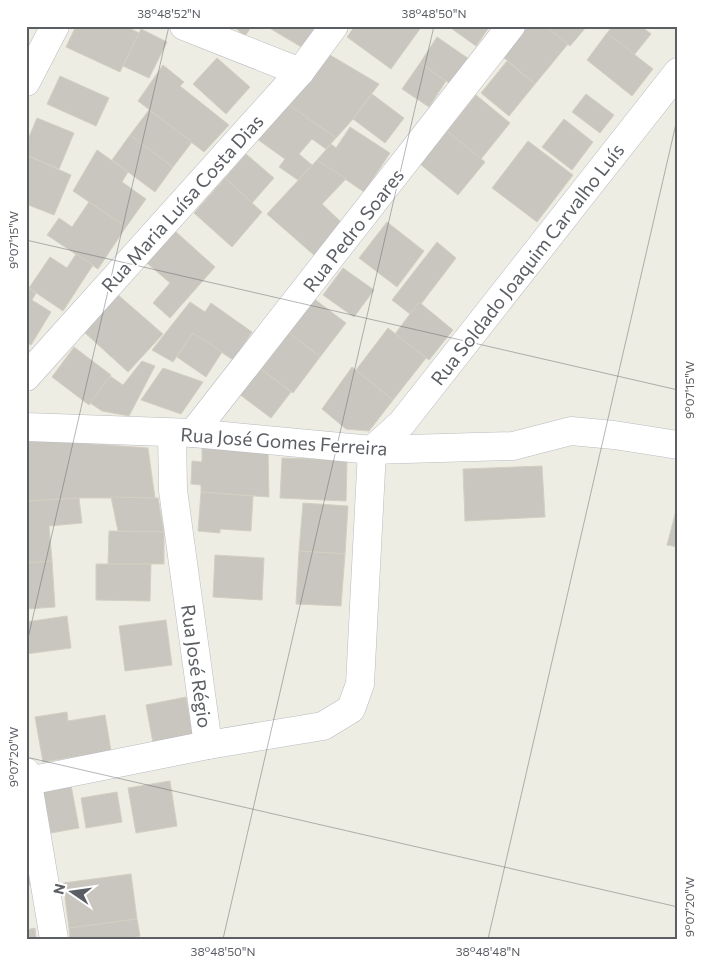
<svg xmlns="http://www.w3.org/2000/svg" width="704" height="965" font-family="Commissioner,sans-serif">
  <style>
    .building { fill: #c9c6c0; stroke: #d3cfc1 }
    .lines { fill: none; stroke-linecap: round; stroke-linejoin: round }
    .minor-casing { stroke: #b8bbc0; stroke-width: 29 }
    .minor { stroke: #fff; stroke-width: 28 }
    .ticks { fill: none; stroke: #5b5f64; stroke-width: 1; stroke-opacity: 0.45 }
    .labels { text-anchor: middle; dominant-baseline: central; stroke-width: 4; stroke-linejoin: round; paint-order: stroke }
    .street-label { font-size: 19px; fill: #5b5f64; stroke: #fff }
    .neatline { fill: none; stroke: #5b5f64; stroke-width: 2 }
    .ticks-label { font-size: 12px; text-anchor: middle; fill: #5b5f64 }
  </style>
  <rect width="100%" height="100%" fill="#eeede3"/>
  <g class="building">
    <polygon points="76,26 125,26 139,33 120,72 66,47"/>
    <polygon points="233,26 252,26 245,36"/>
    <polygon points="266,26 318,26 303,48"/>
    <polygon points="355,26 422,26 391,69 347,37"/>
    <polygon points="448,26 490,26 476,46"/>
    <polygon points="528,26 546,26 568,44 535,84 503,57"/>
    <polygon points="546,26 587,26 570,46"/>
    <polygon points="613,26 641,26 651,34 634,55 607,33"/>
    <polygon points="141,29 167,42 149,78 123,66"/>
    <polygon points="607,33 653,69 632,96 587,60"/>
    <polygon points="437,37 469,59 452,85 420,63"/>
    <polygon points="330,55 379,84 353,119 336,138 288,104"/>
    <polygon points="217,58 250,87 226,114 193,84"/>
    <polygon points="507,61 535,84 509,116 481,93"/>
    <polygon points="420,63 446,81 429,107 402,89"/>
    <polygon points="163,65 184,82 180,86 229,125 204,152 138,101"/>
    <polygon points="60,76 109,98 96,126 47,104"/>
    <polygon points="372,94 404,118 385,143 353,119"/>
    <polygon points="586,94 614,115 600,133 572,112"/>
    <polygon points="476,95 510,123 481,159 447,131"/>
    <polygon points="288,104 336,138 326,149 312,139 299,154 312,165 298,180 279,167 285,159 257,139"/>
    <polygon points="149,110 192,142 173,167 130,135"/>
    <polygon points="37,118 74,133 59,169 26,155 26,144"/>
    <polygon points="564,119 593,142 572,170 542,147"/>
    <polygon points="350,127 390,153 364,192 317,160 331,144 336,148"/>
    <polygon points="447,131 485,162 458,195 420,164"/>
    <polygon points="130,135 173,167 155,192 112,160"/>
    <polygon points="528,141 573,175 537,222 492,188"/>
    <polygon points="97,150 128,172 122,182 146,199 126,227 73,191"/>
    <polygon points="246,154 274,178 252,203 225,178"/>
    <polygon points="26,155 71,175 54,215 26,204"/>
    <polygon points="317,160 346,179 322,204 341,222 315,256 267,214"/>
    <polygon points="225,178 262,212 232,247 194,213"/>
    <polygon points="89,202 126,227 98,269 47,235 59,218 72,227"/>
    <polygon points="387,222 424,251 397,287 359,258"/>
    <polygon points="175,231 215,267 170,318 153,303 170,283 147,263"/>
    <polygon points="437,242 456,258 421,304 419,302 410,314 392,300"/>
    <polygon points="76,254 93,265 63,311 29,288 50,257 67,268"/>
    <polygon points="343,268 374,290 354,317 323,295"/>
    <polygon points="26,287 36,293 32,300 51,312 31,345 26,342"/>
    <polygon points="117,294 163,334 128,372 84,332"/>
    <polygon points="313,298 346,323 320,357 287,331"/>
    <polygon points="190,302 205,312 211,303 252,332 233,360 193,333 173,362 152,350"/>
    <polygon points="419,302 453,330 429,360 395,334"/>
    <polygon points="388,328 426,358 393,400 356,370"/>
    <polygon points="287,331 320,357 293,393 260,368"/>
    <polygon points="193,333 222,352 206,377 177,357"/>
    <polygon points="74,347 111,375 89,405 52,377"/>
    <polygon points="142,361 155,366 129,416 102,411 90,403 110,376 123,385"/>
    <polygon points="352,367 393,400 369,431 346,429 322,409"/>
    <polygon points="163,368 203,382 181,414 141,400"/>
    <polygon points="260,368 291,392 271,418 239,394"/>
    <polygon points="26,439 148,448 155,498 79,498 26,501"/>
    <polygon points="202,448 268,452 269,497 201,492 201,485 191,484 192,461 202,462"/>
    <polygon points="282,458 347,460 346,501 280,498"/>
    <polygon points="542,466 545,517 465,521 463,469"/>
    <polygon points="201,492 253,496 251,531 220,529 220,533 198,531"/>
    <polygon points="111,497 158,498 164,532 118,531"/>
    <polygon points="79,498 82,523 49,526 52,561 26,563 26,501"/>
    <polygon points="303,503 348,506 345,554 299,551"/>
    <polygon points="678,503 678,547 667,545"/>
    <polygon points="109,531 164,532 164,564 108,564"/>
    <polygon points="299,551 345,554 341,606 296,604"/>
    <polygon points="215,555 264,558 262,600 213,597"/>
    <polygon points="52,561 55,607 26,609 26,563"/>
    <polygon points="96,564 151,564 150,601 96,600"/>
    <polygon points="67,616 71,648 26,654 26,622"/>
    <polygon points="166,620 172,665 125,671 119,626"/>
    <polygon points="186,697 193,735 153,743 146,705"/>
    <polygon points="67,712 68,721 105,715 111,751 43,762 35,717"/>
    <polygon points="170,781 177,826 136,833 128,788"/>
    <polygon points="71,785 79,828 51,833 43,791"/>
    <polygon points="117,792 122,822 86,828 81,798"/>
    <polygon points="26,863 30,885 26,885"/>
    <polygon points="131,874 137,919 69,928 63,883"/>
    <polygon points="137,919 140,936 129,939 70,939 69,928"/>
    <polygon points="35,928 36,939 26,939 26,930"/>
  </g>
  <g class="lines">
    <g class="minor-casing">
      <g id="minor">
        <polyline points="184,26 300,72"/>
        <polyline points="26,82 55,26"/>
        <polyline points="26,377 300,72 334,26"/>
        <polyline points="26,427 193,433 372,450 513,446 571,431 614,435 678,445"/>
        <polyline points="193,433 511,26"/>
        <polyline points="208,745 323,726 351,709 360,684 372,450 402,423 678,72"/>
        <polyline points="26,772 54,939"/>
        <polyline points="28,781 208,745 173,490 172,433"/>
      </g>
    </g>
    <use href="#minor" class="minor"/>
  </g>
  <path class="ticks" d="M26,240l652,150M26,647l143,-621M26,757l652,150M223,939l211,-913M488,939l190,-824"/>
  <g class="labels">
    <g class="street-label">
      <text transform="translate(182 203) rotate(-48)">Rua Maria Luísa Costa Dias</text>
      <text transform="translate(353 230) rotate(-52)">Rua Pedro Soares</text>
      <text transform="translate(527 264) rotate(-52)">Rua Soldado Joaquim Carvalho Luís</text>
      <text transform="translate(284 441) rotate(4)">Rua José Gomes Ferreira</text>
      <text transform="translate(197 666) rotate(82)">Rua José Régio</text>
    </g>
  </g>
  <rect width="704" height="965" fill="none" stroke="#ffffff" stroke-width="55"/>
  <g transform="translate(72 892) rotate(283)" stroke="#ffffff" stroke-width="4" paint-order="stroke">
  <path d="M0-4L9 19L0 12L-9 19Z" fill="#5b5f64"/>
  <text y="-8" font-size="14" font-weight="bold" text-anchor="middle" fill="#5b5f64">N</text>
  </g>
  <rect x="28" y="28" width="648" height="910" class="neatline"/>
  <g class="ticks-label">
    <text x="169" y="18">38°48'52"N</text>
    <text x="434" y="18">38°48'50"N</text>
    <text transform="translate(14 240) rotate(-90)" y="4">9°07'15"W</text>
    <text transform="translate(690 390) rotate(-90)" y="4">9°07'15"W</text>
    <text transform="translate(14 757) rotate(-90)" y="4">9°07'20"W</text>
    <text transform="translate(690 907) rotate(-90)" y="4">9°07'20"W</text>
    <text x="223" y="956">38°48'50"N</text>
    <text x="488" y="956">38°48'48"N</text>
  </g>
</svg>
